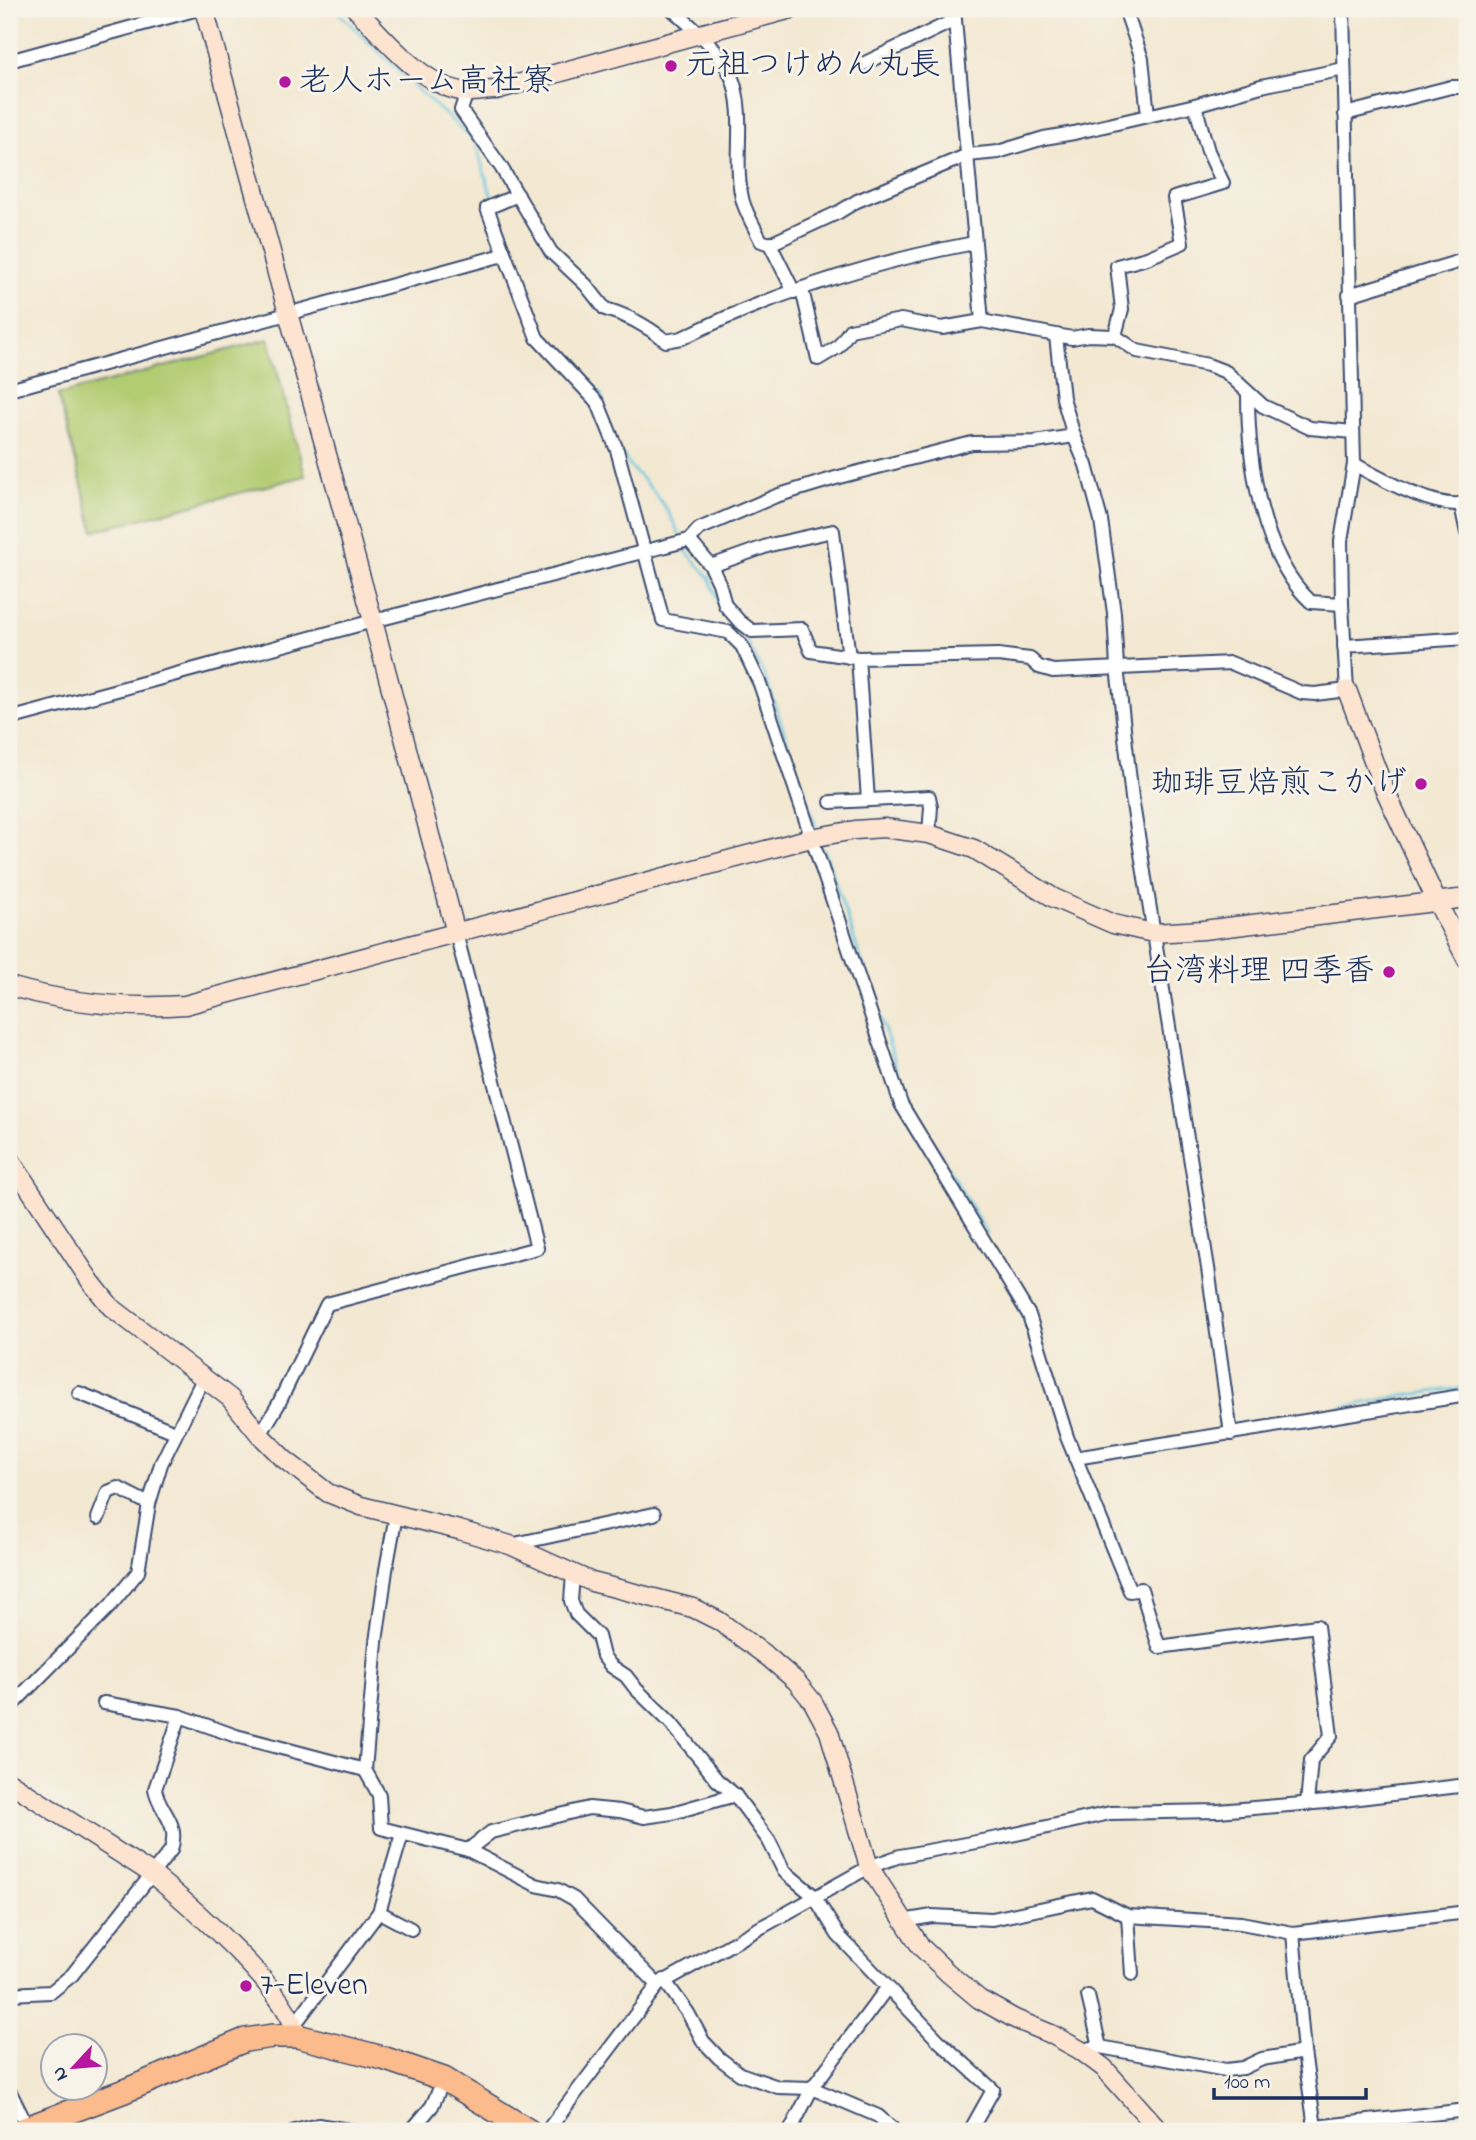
<svg xmlns="http://www.w3.org/2000/svg" width="1476" height="2140" font-family="'Indie Flower','Klee One',sans-serif">
  <style>
    .green { fill: #b2cc72; stroke: #667e68; stroke-width: 2 }
    .lines { fill: none; stroke-linecap: round; stroke-linejoin: round }
    .stream { stroke: #62c6e0; stroke-width: 2.5 }
    .street-casing { stroke: #3b4b6f; stroke-width: 16 }
    .secondary-casing { stroke: #3b4b6f; stroke-width: 21 }
    .highway-casing { stroke: #3b4b6f; stroke-width: 26 }
    .street { stroke: #fff; stroke-width: 12 }
    .secondary { stroke: #fde4d1; stroke-width: 18 }
    .highway { stroke: #fbbb8d; stroke-width: 23 }
    .poi-dot { fill: #b5179e; stroke: #f7f3e8; stroke-width: 2.5 }
    .labels { text-anchor: middle; dominant-baseline: central; stroke-width: 6; stroke-linejoin: round; paint-order: stroke }
    .poi-label { font-size: 32px; fill: #1b2f5e; stroke: #f7f3e8; text-anchor: start }
  </style>
  <rect width="100%" height="100%" fill="#f7f3e8"/>
  <filter id="ink" filterUnits="userSpaceOnUse"><feTurbulence type="fractalNoise" baseFrequency=".0143" numOctaves="2"/><feDisplacementMap in="SourceGraphic" scale="14" xChannelSelector="R" yChannelSelector="G"/><feConvolveMatrix kernelMatrix="1 2 1 2 8 2 1 2 1" color-interpolation-filters="sRGB"/></filter>
  <filter id="wash" filterUnits="userSpaceOnUse"><feTurbulence type="fractalNoise" baseFrequency=".00686" numOctaves="4" result="noise"/><feDisplacementMap in="SourceGraphic" scale="28" xChannelSelector="R" yChannelSelector="G"/><feGaussianBlur stdDeviation="1.57" result="paint"/><feColorMatrix in="noise" values="0 0 0 0 0 0 0 0 0 0 0 0 0 0 0 0 0 1.4 0 .05"/><feComposite in="paint" operator="in"/></filter>
  <g filter="url(#wash)">
    <rect width="100%" height="100%" fill="#f3e8d2"/>
    <polygon class="green" points="269,339 305,476 94,531 58,395"/>
    <g class="lines">
      <g class="stream">
        <polyline points="335,9 410,83 475,141 493,201"/>
        <polyline points="496,207 544,332 600,392 603,400"/>
        <path d="M624,455c5,13 12,17 21,27 15,16 26,32 34,52"/>
        <polyline points="685,550 709,577 721,609"/>
        <polyline points="727,617 747,640 767,681 816,826"/>
        <polyline points="824,849 908,1100 987,1234"/>
        <polyline points="1295,1417 1395,1397 1467,1387"/>
        <polyline points="891,2119 905,2131"/>
      </g>
    </g>
  </g>
  <g filter="url(#ink)">
    <g class="lines">
      <g class="street-casing">
        <g id="street">
          <path d="M672,9c21,19 49,41 60,69 15,39 0,84 11,124 4,13 12,26 18,39l9,3 24,48"/>
          <polyline points="954,9 982,321"/>
          <polyline points="1125,9 1142,59 1148,115"/>
          <polyline points="9,61 198,9"/>
          <polyline points="863,64 955,20"/>
          <path d="M467,92l-6,18 40,57 50,85 35,33 19,24c23,6 42,17 61,32l16,-3c92,-45 191,-76 292,-95"/>
          <polyline points="1345,114 1451,87 1467,87"/>
          <polyline points="518,195 487,208 537,338 598,403 617,450 663,620 728,632 742,646 760,684 901,1104 1029,1315 1067,1437 1130,1591 1141,1589 1159,1647 1317,1626 1331,1736 1311,1760 1307,1804"/>
          <polyline points="770,244 839,212 857,201 968,155 998,152 1044,138 1074,133 1195,105 1261,86 1344,69"/>
          <polyline points="802,289 818,359 838,347 850,330 901,320 942,328 982,321 1072,338 1088,335 1115,336 1137,351 1208,365 1226,372 1263,406 1310,428 1353,432"/>
          <polyline points="1349,295 1467,259"/>
          <polyline points="1056,336 1063,398 1074,436 1086,465 1101,520 1114,613 1117,667 1132,798 1208,1268 1231,1434"/>
          <polyline points="1115,336 1122,309 1117,266 1147,258 1182,243 1174,198 1223,183 1208,151 1195,105"/>
          <polyline points="9,390 503,255"/>
          <path d="M1248,394c0,67 12,160 63,208l31,2"/>
          <path d="M1354,464c23,13 88,49 113,38"/>
          <polyline points="1461,505 1467,533"/>
          <polyline points="689,540 699,529 776,496 839,477 972,443 1035,442 1074,436"/>
          <polyline points="711,566 770,545 833,531 849,657"/>
          <polyline points="1344,646 1467,638"/>
          <polyline points="858,658 868,800"/>
          <polyline points="9,719 373,621 689,540 711,566 719,583 725,605 739,621 752,631 802,629 811,651 858,658 998,655 1030,659 1039,667 1053,671 1231,663 1302,693 1315,694 1347,690 1342,604 1341,541 1354,464 1343,9"/>
          <polyline points="831,802 929,797 931,807 929,834"/>
          <polyline points="79,1393 175,1432"/>
          <polyline points="260,1435 278,1405 327,1304 537,1248 456,933"/>
          <polyline points="1075,1458 1467,1395"/>
          <polyline points="396,1515 386,1570 376,1642 365,1770 379,1795 381,1828 468,1850 536,1885 558,1890 574,1899 658,1985"/>
          <polyline points="98,1518 108,1492 118,1488 149,1504 161,1464 203,1379"/>
          <polyline points="510,1545 654,1514"/>
          <polyline points="573,1574 571,1601 576,1614 598,1636 603,1656 611,1666 626,1676 636,1689 671,1723 717,1780 735,1795"/>
          <polyline points="104,1703 180,1716 236,1736 365,1770"/>
          <polyline points="9,1708 110,1606 138,1572 149,1504"/>
          <polyline points="468,1850 491,1832 589,1808 620,1811 644,1817 672,1813 735,1795 769,1841 784,1871 814,1896 838,1935 938,2040 993,2090 970,2131"/>
          <polyline points="379,1912 411,1929"/>
          <polyline points="1128,1916 1132,1974"/>
          <polyline points="903,1921 932,1916 992,1919 1092,1898 1128,1916 1241,1923 1293,1933 1467,1912"/>
          <polyline points="1293,1933 1304,2052"/>
          <polyline points="664,1980 688,2013 703,2041 719,2058 740,2074 778,2087 812,2088 878,2116 895,2131"/>
          <path d="M9,1994l42,-2 21,-17 99,-125c9,-29 -11,-36 -16,-61l25,-73"/>
          <polyline points="1088,1996 1100,2047"/>
          <polyline points="295,2024 379,1912 402,1834"/>
          <polyline points="1080,2050 1100,2047 1226,2070 1243,2068 1262,2059 1304,2052 1315,2127 1467,2110"/>
          <polyline points="9,2090 28,2128"/>
          <polyline points="295,2131 318,2125 355,2131"/>
          <polyline points="411,2131 432,2106 444,2079"/>
          <polyline points="547,2131 658,1985 869,1867 900,1856 998,1838 1110,1813 1218,1811 1326,1802 1467,1785"/>
          <polyline points="790,2131 812,2088 887,1988"/>
        </g>
      </g>
      <g class="secondary-casing">
        <g id="secondary">
          <polyline points="204,9 373,621 456,933"/>
          <path d="M356,9c28,29 69,81 113,83 9,0 18,-2 27,-2l295,-81"/>
          <polyline points="1347,690 1382,784 1437,902 1467,960"/>
          <path d="M9,986c58,17 116,23 176,19l626,-167 44,-8 29,-2 45,6 45,15 80,49 59,26 40,9 50,-3 264,-32"/>
          <polyline points="9,1158 91,1282 111,1307 230,1398 260,1435 284,1459 328,1493 361,1506 459,1530 510,1545 592,1582 693,1608 719,1621 768,1657 796,1681 813,1702 829,1732 869,1867 921,1947 948,1973 979,1999 1015,2019 1051,2034 1080,2050 1104,2068 1160,2131"/>
          <path d="M9,1782l143,92c39,32 136,116 145,162"/>
        </g>
      </g>
      <g class="highway-casing">
        <polyline id="highway" points="19,2131 127,2090 245,2040 273,2036 297,2036 383,2058 444,2079 529,2131"/>
      </g>
      <use href="#street" class="street"/>
      <use href="#secondary" class="secondary"/>
      <use href="#highway" class="highway"/>
    </g>
  </g>
  <g class="poi-dot">
    <circle cx="671" cy="66" r="7"/>
    <circle cx="285" cy="82" r="7"/>
    <circle cx="1421" cy="784" r="7"/>
    <circle cx="1389" cy="972" r="7"/>
    <circle cx="246" cy="1986" r="7"/>
  </g>
  <g class="labels">
    <g class="poi-label">
      <text x="685" y="66">元祖つけめん丸長</text>
      <text x="299" y="82">老人ホーム高社寮</text>
      <text x="1407" y="784" text-anchor="end">珈琲豆焙煎こかげ</text>
      <text x="1375" y="972" text-anchor="end">台湾料理 四季香</text>
      <text x="260" y="1986">7-Eleven</text>
    </g>
  </g>
  <rect width="1476" height="2140" fill="none" stroke="#f7f3e8" stroke-width="35"/>
  <g transform="translate(74 2067) rotate(244)"><circle r="33" fill="#f7f3e8" stroke="#9fa5b1" stroke-width="2"/>
  <path d="M0-5L12 26L0 18L-12 26Z" fill="#b5179e"/>
  <text y="-10" font-size="19" font-weight="bold" text-anchor="middle" fill="#1b2f5e">N</text>
  </g>
  <path d="M1214 2088v10h152v-10" fill="none" stroke="#1b2f5e" stroke-width="3.5"/>
  <text x="1224" y="2088" font-size="21" fill="#1b2f5e" stroke="#f7f3e8" stroke-width="5" paint-order="stroke">100 m</text>
</svg>
